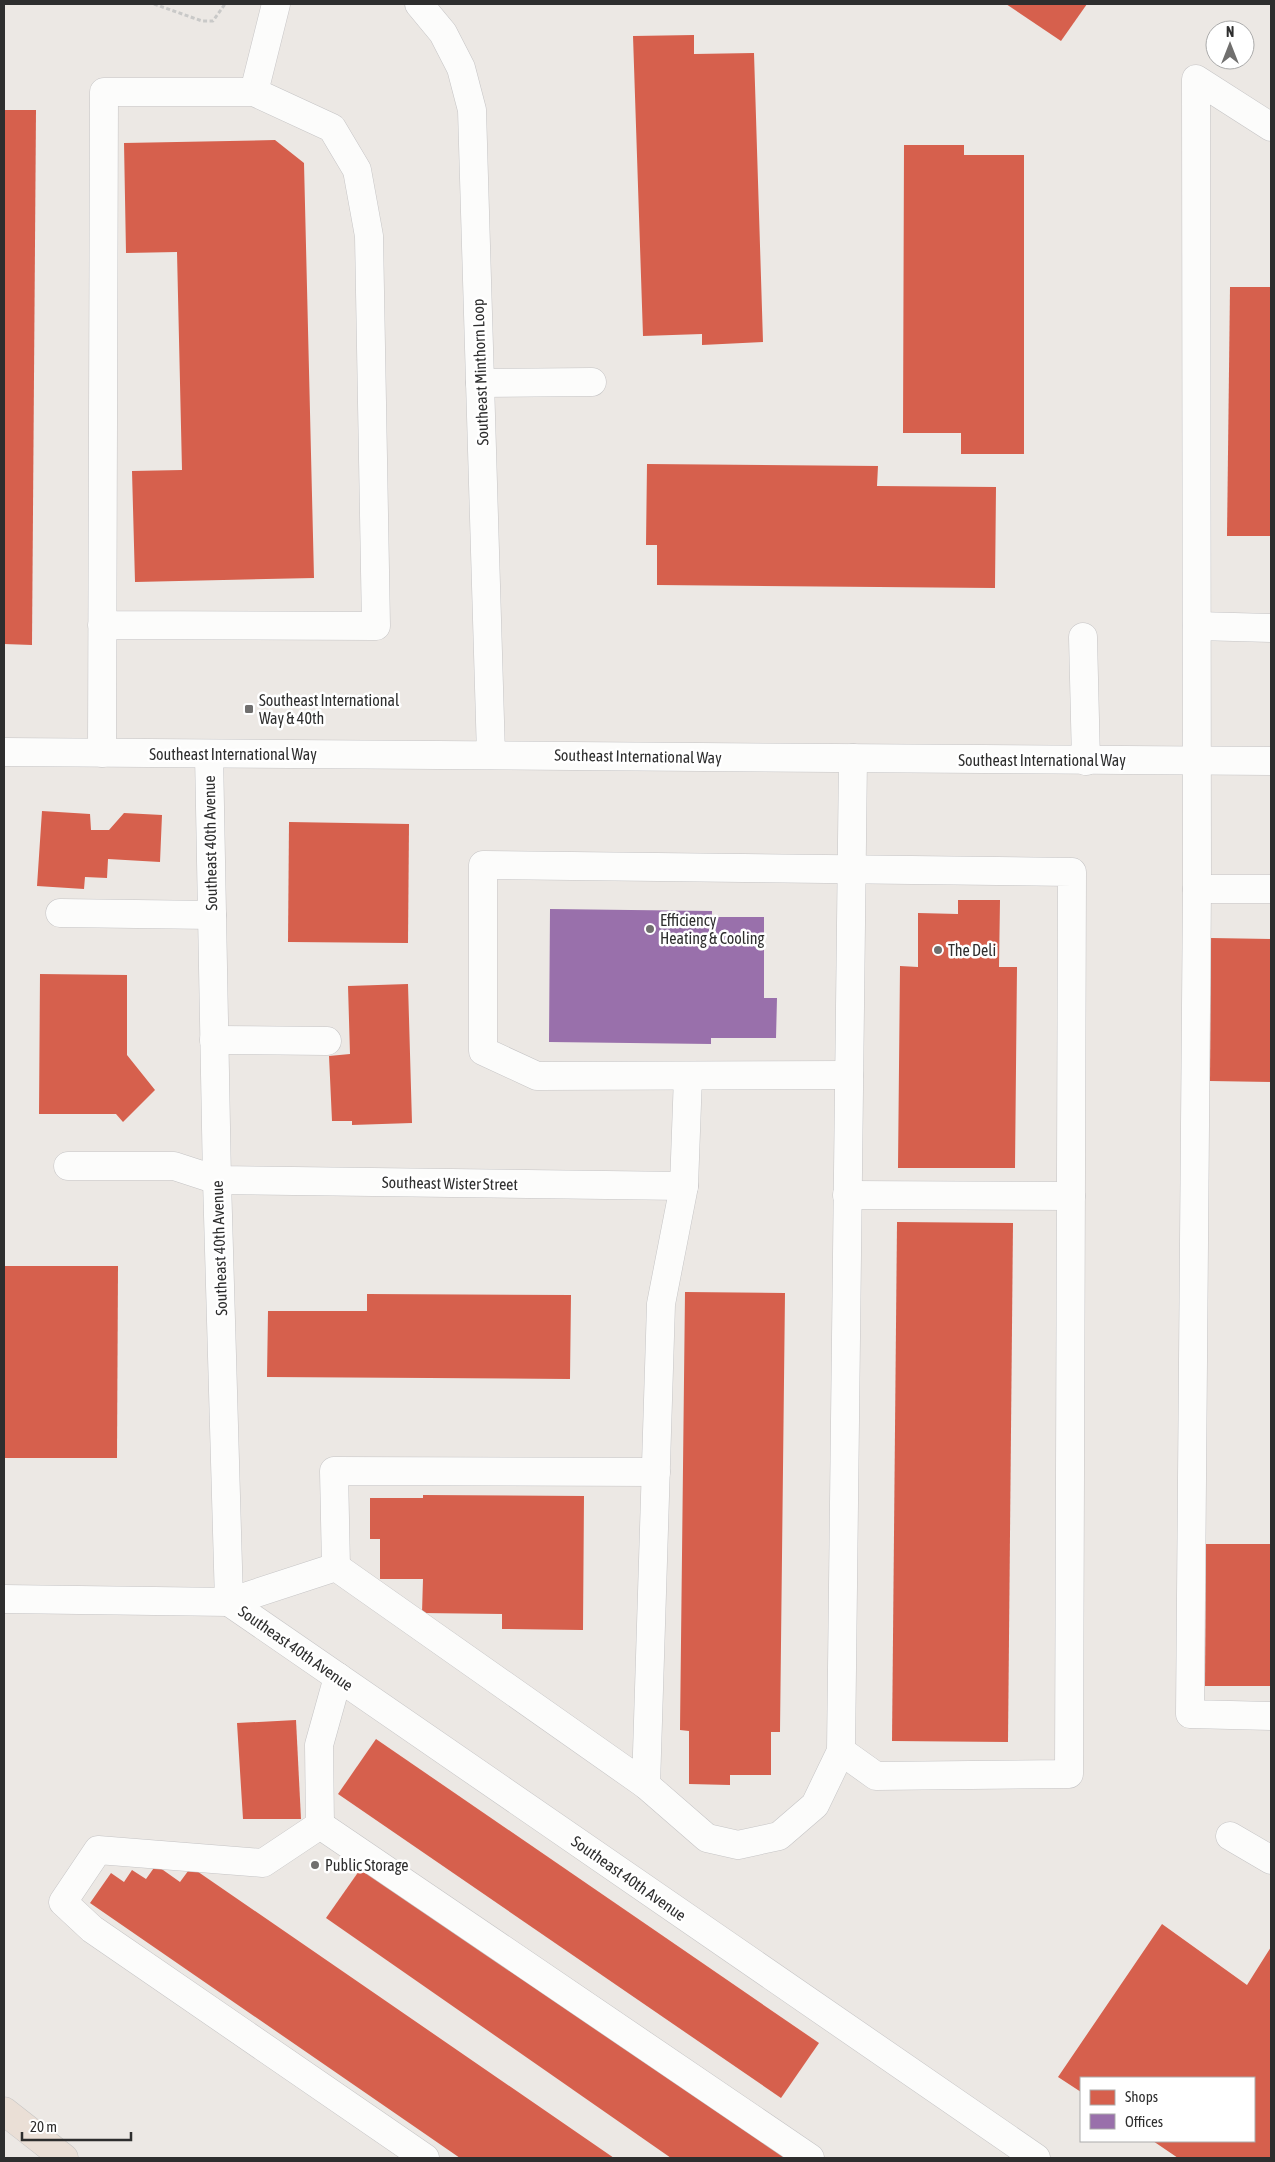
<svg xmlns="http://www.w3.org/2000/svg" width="1275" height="2162" font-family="'Asap Condensed',sans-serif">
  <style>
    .shops { fill: #d6604d }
    .offices { fill: #9970ab }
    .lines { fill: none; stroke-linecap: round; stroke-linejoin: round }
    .minor-casing { stroke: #c5c4c5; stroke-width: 29 }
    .highway-casing { stroke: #c6c5c4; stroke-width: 29 }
    .path { stroke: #c9c9c8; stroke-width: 3; stroke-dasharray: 4 2.5; stroke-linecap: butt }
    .minor { stroke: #fcfcfb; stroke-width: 28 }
    .highway { stroke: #eadfd6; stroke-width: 28 }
    .poi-dot { fill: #706f6e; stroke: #fff; stroke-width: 2 }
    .labels { text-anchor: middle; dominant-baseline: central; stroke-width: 5; stroke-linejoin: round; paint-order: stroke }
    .street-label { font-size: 16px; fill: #2e2e2e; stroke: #fff }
    .poi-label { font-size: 16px; fill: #2e2e2e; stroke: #fff; text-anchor: start }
  </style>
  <rect width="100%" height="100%" fill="#ece8e4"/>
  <g class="shops">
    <polygon points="1006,4 1087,4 1061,41"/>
    <polygon points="694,35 694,54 754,53 763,342 702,345 702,334 643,336 633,36"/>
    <polygon points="4,110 36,110 32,645 4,644"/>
    <polygon points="275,140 304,163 314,578 135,582 132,471 182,470 177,252 126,253 124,143"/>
    <polygon points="904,145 964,145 964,155 1024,155 1024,454 961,454 961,433 903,433"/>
    <polygon points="1230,287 1271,287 1271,536 1227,536"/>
    <polygon points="647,464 878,466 877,486 996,487 995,588 657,585 657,545 646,545"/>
    <polygon points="42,811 90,814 91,830 109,830 124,813 162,815 160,862 108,859 107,878 85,877 84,889 37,886"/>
    <polygon points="289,822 409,824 408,943 288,942"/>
    <polygon points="958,900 1000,900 999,967 1017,967 1015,1168 898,1168 900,966 918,967 918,913 958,914"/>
    <polygon points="1211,938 1271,939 1271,1082 1210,1081"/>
    <polygon points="40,974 127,975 127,1055 155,1090 123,1122 116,1114 39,1114"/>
    <polygon points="408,984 412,1123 352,1125 352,1121 332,1121 329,1056 350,1054 348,986"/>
    <polygon points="897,1222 1013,1223 1008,1742 892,1741"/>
    <polygon points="4,1266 118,1266 117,1458 4,1458"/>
    <polygon points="685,1292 785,1293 780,1732 771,1732 771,1775 730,1775 730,1785 689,1784 689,1731 680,1730"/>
    <polygon points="367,1294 571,1295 570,1379 267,1377 268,1311 367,1311"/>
    <polygon points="423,1495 584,1496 583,1630 502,1629 502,1614 422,1613 423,1579 380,1579 380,1539 370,1539 370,1498 423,1498"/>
    <polygon points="1206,1544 1271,1544 1271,1686 1205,1686"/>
    <polygon points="296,1720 301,1819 243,1819 237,1723"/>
    <polygon points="376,1739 819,2043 781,2098 338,1794"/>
    <polygon points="366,1861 793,2158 671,2158 326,1918"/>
    <polygon points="156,1865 180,1882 191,1867 614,2158 460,2158 90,1903 111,1873 124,1882 132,1870 146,1879"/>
    <polygon points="1162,1924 1247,1985 1271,1947 1271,2158 1178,2158 1153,2141 1254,2141 1254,2078 1081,2078 1081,2092 1058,2077"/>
  </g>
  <polygon class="offices" points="550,909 712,911 712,917 764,917 764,998 777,998 776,1038 711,1038 711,1044 549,1042"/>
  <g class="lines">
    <g class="minor-casing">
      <g id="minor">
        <polyline points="419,4 443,33 461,68 472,110 491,755"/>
        <polyline points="254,92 276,4"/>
        <polyline points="1271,127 1196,79 1197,889 1271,889"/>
        <polyline points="480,383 592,382"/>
        <polyline points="1197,626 1271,628"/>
        <polyline points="1083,637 1086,761"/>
        <polyline points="4,752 1271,761"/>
        <polyline points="102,753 104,92 254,92 332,128 357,170 369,236 376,626 102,625"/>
        <polyline points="209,754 217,1180 229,1602"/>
        <polyline points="1197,889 1190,1714 1271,1716"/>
        <polyline points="60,913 212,915"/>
        <polyline points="214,1040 327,1041"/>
        <polyline points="68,1166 174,1166 217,1180 684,1186"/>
        <polyline points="847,1195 1071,1196"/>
        <polyline points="336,1567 334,1471 656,1472"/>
        <polyline points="4,1599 229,1602 336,1567 646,1785 661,1304 684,1186 688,1076"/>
        <polyline points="229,1602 1036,2158"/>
        <polyline points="841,1751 876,1776 1069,1774 1072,872 483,865 483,1051 537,1076 849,1075"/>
        <polyline points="646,1785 707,1838 738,1845 779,1836 815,1805 841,1751 853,758"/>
        <polyline points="320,1825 263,1863 98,1850 63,1902 92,1929 425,2158"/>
        <polyline points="320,1825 810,2158"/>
        <polyline points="320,1825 319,1745 338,1677"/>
        <polyline points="1230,1836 1271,1860"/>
      </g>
    </g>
    <g class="highway-casing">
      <polyline id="highway" points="4,2111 64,2158"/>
    </g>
    <polyline class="path" points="154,4 202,21 213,21 225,4"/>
    <use href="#minor" class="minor"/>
    <use href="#highway" class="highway"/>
  </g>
  <g class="poi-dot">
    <rect x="244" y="704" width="10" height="10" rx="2.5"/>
    <circle cx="650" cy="929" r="5"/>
    <circle cx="938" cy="950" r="5"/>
    <circle cx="315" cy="1865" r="5"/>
  </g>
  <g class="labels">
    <g class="street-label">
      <text transform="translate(480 372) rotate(-92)">Southeast Minthorn Loop</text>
      <text x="233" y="754">Southeast International Way</text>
      <text transform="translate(638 756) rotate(1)">Southeast International Way</text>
      <text x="1042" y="760">Southeast International Way</text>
      <text transform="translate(210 843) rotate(-91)">Southeast 40th Avenue</text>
      <text transform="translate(450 1183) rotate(1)">Southeast Wister Street</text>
      <text transform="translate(219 1248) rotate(-92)">Southeast 40th Avenue</text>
      <text transform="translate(296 1648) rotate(35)">Southeast 40th Avenue</text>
      <text transform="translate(629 1878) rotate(35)">Southeast 40th Avenue</text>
    </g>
    <g class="poi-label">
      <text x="259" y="700">Southeast International<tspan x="259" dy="18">Way &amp; 40th</tspan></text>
      <text x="660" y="920">Efficiency<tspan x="660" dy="18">Heating &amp; Cooling</tspan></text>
      <text x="948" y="950">The Deli</text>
      <text x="325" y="1865">Public Storage</text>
    </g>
  </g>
  <rect width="1275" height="2162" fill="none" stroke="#2e2e2e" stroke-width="10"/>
  <rect x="1080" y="2077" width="175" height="65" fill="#ffffff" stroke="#ababab"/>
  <rect x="1090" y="2090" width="25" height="15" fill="#d6604d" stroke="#ababab"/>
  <text x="1125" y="2102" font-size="15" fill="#2e2e2e">Shops</text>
  <rect x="1090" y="2114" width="25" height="15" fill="#9970ab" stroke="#ababab"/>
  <text x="1125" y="2127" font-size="15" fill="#2e2e2e">Offices</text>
  <g transform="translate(1230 45)"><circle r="24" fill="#ffffff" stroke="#ababab"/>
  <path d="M0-4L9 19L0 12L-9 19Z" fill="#706f6e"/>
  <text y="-8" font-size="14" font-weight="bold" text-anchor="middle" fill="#2e2e2e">N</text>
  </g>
  <path d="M22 2132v8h109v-8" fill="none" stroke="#2e2e2e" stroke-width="2.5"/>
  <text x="30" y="2132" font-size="15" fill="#2e2e2e" stroke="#ffffff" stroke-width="4" paint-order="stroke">20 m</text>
</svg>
